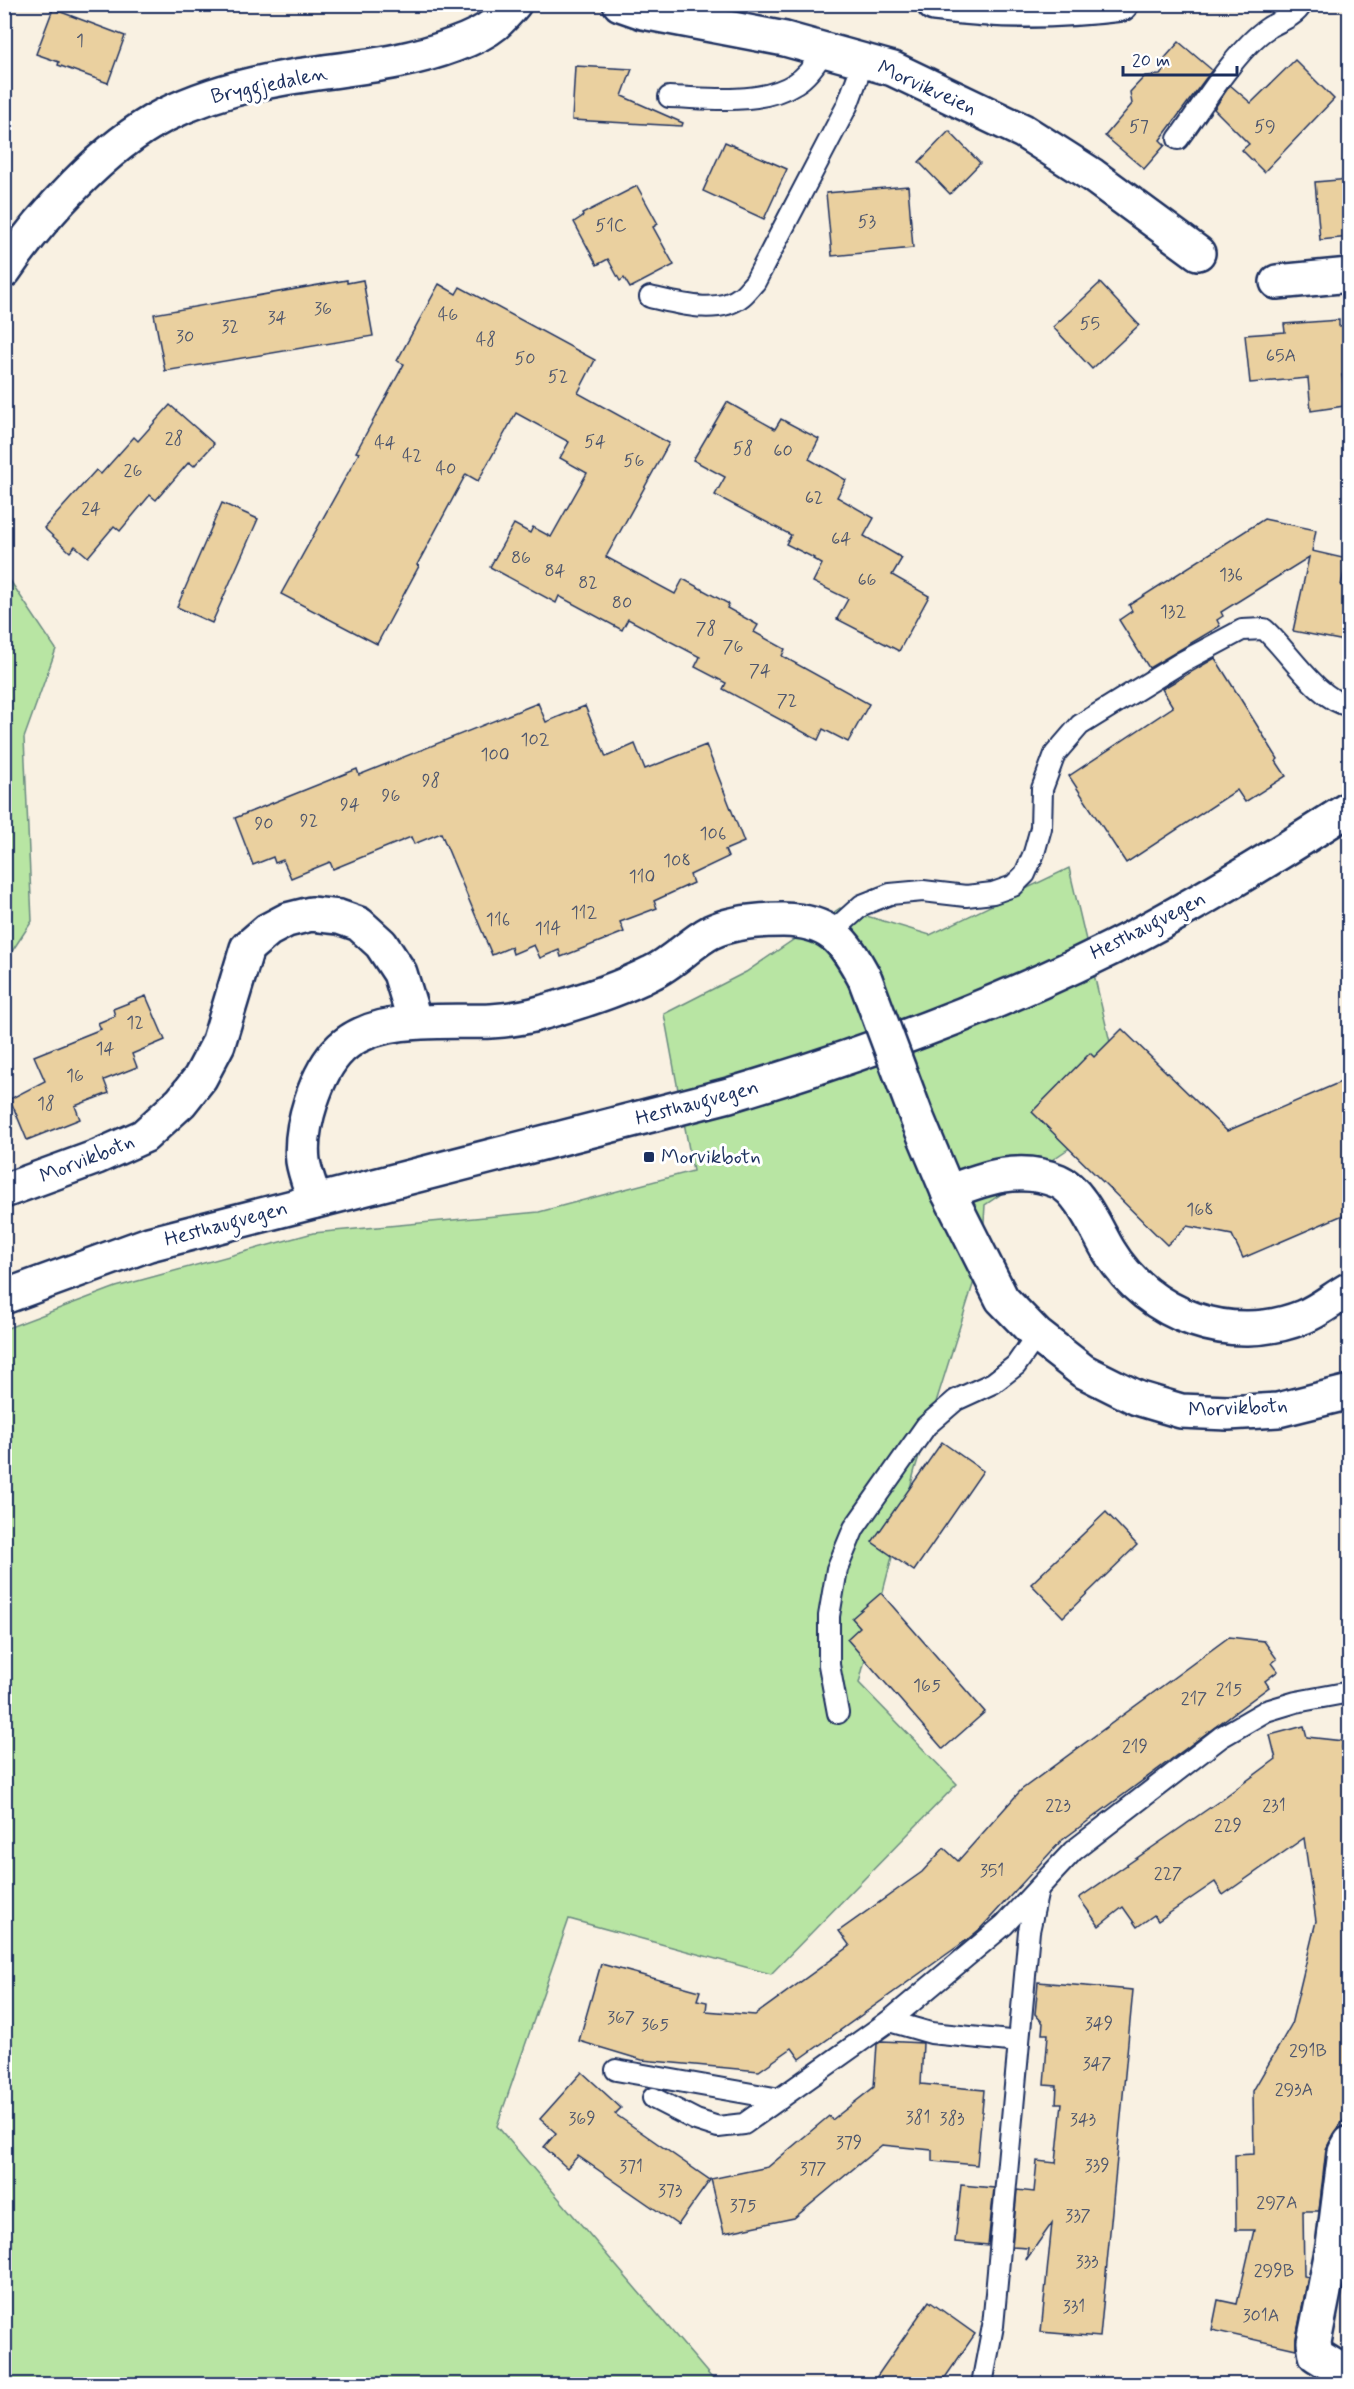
<svg xmlns="http://www.w3.org/2000/svg" width="1354" height="2389" font-family="Mynerve,sans-serif">
  <style>
    .green { fill: #b8e5a3; stroke: #6a8a80; stroke-width: 1.5 }
    .building { fill: #ead09f; stroke: #1b2f5e; stroke-width: 1.5 }
    .lines { fill: none; stroke-linecap: round; stroke-linejoin: round }
    .service-casing { stroke: #1b2f5e; stroke-width: 24 }
    .minor-casing { stroke: #1b2f5e; stroke-width: 38 }
    .secondary-casing { stroke: #1b2f5e; stroke-width: 38 }
    .service { stroke: #fff; stroke-width: 20 }
    .minor { stroke: #fff; stroke-width: 33 }
    .secondary { stroke: #fff; stroke-width: 33 }
    .minor-bridge-casing { stroke: #1b2f5e; stroke-width: 38; stroke-linecap: butt }
    .minor-bridge { stroke: #fff; stroke-width: 33 }
    .poi-dot { fill: #1b2f5e; stroke: #fff; stroke-width: 2 }
    .labels { text-anchor: middle; dominant-baseline: central; stroke-width: 6; stroke-linejoin: round; paint-order: stroke }
    .number-label { font-size: 18px; fill: #4f576e }
    .street-label { font-size: 21px; fill: #1b2f5e; stroke: #fff }
    .poi-label { font-size: 21px; fill: #1b2f5e; stroke: #fff; text-anchor: start }
  </style>
  <rect width="100%" height="100%" fill="#f9f1e2"/>
  <filter id="ink" filterUnits="userSpaceOnUse"><feTurbulence type="fractalNoise" baseFrequency=".0167" numOctaves="2"/><feDisplacementMap in="SourceGraphic" scale="12" xChannelSelector="R" yChannelSelector="G"/><feConvolveMatrix kernelMatrix="1 2 1 2 8 2 1 2 1" color-interpolation-filters="sRGB"/></filter>
  <g filter="url(#ink)">
    <g class="green">
      <polygon points="5,573 56,649 24,738 32,921 5,962"/>
      <polygon points="1069,868 1126,1110 985,1205 982,1256 915,1469 859,1683 957,1784 771,1974 569,1919 497,2126 717,2384 5,2384 5,1329 116,1287 313,1233 539,1212 693,1171 664,1014 746,972 840,908 930,935"/>
    </g>
    <g class="building">
      <polygon points="53,9 125,36 108,83 58,65 59,62 36,54"/>
      <polygon points="1179,42 1212,70 1160,140 1165,145 1144,169 1105,136 1132,104 1130,92 1145,76 1160,75 1169,64 1164,59"/>
      <polygon points="1295,60 1334,99 1264,172 1242,150 1249,144 1214,109 1230,85 1251,103"/>
      <polygon points="575,66 632,69 622,96 683,123 682,126 572,120"/>
      <polygon points="949,131 980,163 950,194 919,162"/>
      <polygon points="725,142 787,169 764,219 703,191"/>
      <polygon points="1350,179 1350,237 1320,240 1315,182"/>
      <polygon points="637,186 658,224 653,227 674,265 630,288 624,278 620,281 608,259 597,265 574,222 583,216 582,214"/>
      <polygon points="908,186 913,248 832,256 826,193"/>
      <polygon points="347,280 347,283 363,280 373,336 165,371 154,314"/>
      <polygon points="1100,283 1139,325 1092,369 1053,327"/>
      <polygon points="439,284 456,294 460,287 595,360 578,393 669,443 606,557 675,594 683,579 729,604 727,608 758,625 754,632 785,649 782,656 869,704 848,742 823,729 818,740 723,689 726,683 695,667 700,657 628,619 622,630 559,596 556,603 490,567 514,524 530,533 533,527 551,537 587,473 560,458 569,442 516,413 478,481 466,474 417,565 419,566 377,644 281,594 359,453 356,452 404,364 397,361"/>
      <polygon points="1339,320 1339,326 1350,325 1350,374 1342,375 1346,399 1344,400 1344,406 1311,411 1308,378 1250,383 1245,335 1285,332 1284,324"/>
      <polygon points="727,402 775,429 781,419 819,439 809,459 846,480 837,497 874,518 864,536 902,558 892,575 929,596 899,651 837,619 848,599 813,582 822,564 813,559 814,558 786,544 791,535 715,495 725,477 693,460"/>
      <polygon points="170,405 214,444 194,466 189,462 156,500 150,495 120,531 114,526 88,557 75,546 70,552 44,528 96,470 101,474 134,437 138,441"/>
      <polygon points="222,503 258,519 212,623 177,607"/>
      <polygon points="1264,519 1316,530 1312,551 1347,559 1341,586 1350,588 1350,642 1293,631 1309,557 1221,612 1223,616 1217,620 1220,626 1149,668 1119,620 1132,611 1129,605"/>
      <polygon points="1215,658 1278,759 1276,761 1286,776 1245,802 1237,790 1126,863 1069,776 1173,707 1162,689"/>
      <polygon points="538,703 546,722 585,706 606,757 635,744 645,769 706,745 744,842 725,850 728,857 690,875 693,883 654,901 657,908 620,922 624,932 561,957 559,950 540,958 534,945 513,954 511,947 492,955 441,833 414,844 411,837 333,869 330,862 291,878 283,860 275,863 273,857 253,865 235,818 357,769 359,775"/>
      <polygon points="146,996 165,1040 132,1054 137,1067 104,1080 109,1093 75,1106 80,1119 27,1140 10,1099 45,1081 34,1056 101,1029 98,1023 115,1016 113,1009"/>
      <polygon points="1122,1029 1227,1131 1350,1078 1350,1212 1243,1258 1232,1235 1187,1226 1167,1245 1032,1112 1090,1053 1094,1057"/>
      <polygon points="942,1442 983,1471 914,1571 872,1542"/>
      <polygon points="1106,1512 1137,1545 1063,1617 1031,1584"/>
      <polygon points="881,1593 985,1712 943,1749 847,1639 860,1627 852,1618"/>
      <polygon points="1229,1637 1264,1641 1277,1659 1272,1663 1278,1671 1265,1681 1269,1687 1061,1841 980,1929 968,1939 800,2059 792,2048 759,2071 642,2060 579,2041 601,1964 700,1991 697,2000 707,2002 706,2011 755,2015 850,1946 839,1931 922,1872 944,1848 958,1861 1021,1790"/>
      <polygon points="1304,1726 1307,1737 1343,1741 1342,1748 1350,1749 1350,2111 1334,2134 1326,2149 1319,2211 1303,2211 1304,2276 1308,2277 1296,2338 1296,2349 1212,2330 1218,2300 1237,2304 1254,2230 1236,2230 1235,2155 1254,2154 1253,2091 1291,2025 1316,1921 1304,1838 1223,1895 1215,1882 1158,1921 1154,1915 1137,1927 1123,1907 1099,1926 1079,1898 1218,1802 1276,1759 1270,1735"/>
      <polygon points="1038,1982 1133,1990 1100,2337 1041,2332 1052,2223 1026,2260 1028,2248 1012,2247 1017,2190 1034,2192 1037,2161 1056,2163 1062,2103 1056,2103 1057,2086 1044,2085 1048,2034 1042,2034 1043,2023 1035,2014"/>
      <polygon points="882,2041 923,2043 921,2084 984,2090 977,2165 932,2161 932,2150 882,2145 794,2218 724,2233 711,2179 768,2167 829,2116 832,2120 874,2087 877,2044"/>
      <polygon points="582,2072 621,2108 615,2114 710,2180 678,2225 578,2156 567,2168 544,2147 556,2133 540,2119"/>
      <polygon points="961,2185 994,2188 988,2245 955,2242"/>
      <polygon points="929,2301 975,2334 940,2385 871,2385"/>
    </g>
    <g class="lines">
      <g class="service-casing">
        <g id="service">
          <path d="M669,97c40,1 91,9 127,-14 13,-8 21,-22 30,-34"/>
          <path d="M1178,139c23,-31 59,-91 90,-111 12,-8 26,-10 34,-24"/>
          <path d="M650,297c27,6 68,19 92,-1 5,-4 9,-10 13,-14l92,-176 17,-46"/>
          <path d="M832,932l30,-27 28,-11 33,-3 43,5 27,-3 20,-7 12,-12 9,-21 7,-25 1,-39 13,-35 25,-29 102,-63 60,-32 22,-1c24,21 53,71 86,77"/>
          <polyline points="838,1713 829,1665 829,1616 837,1569 854,1528 926,1426 956,1400 993,1383 1016,1365 1037,1335"/>
          <polyline points="889,2021 931,2033 1019,2042 993,2326 982,2384"/>
          <polyline points="1019,2042 1029,1931 1038,1890"/>
          <polyline points="616,2070 780,2099"/>
          <polyline points="653,2098 696,2120 718,2127 744,2124 889,2021 1004,1925 1073,1851 1221,1737 1266,1711 1296,1702 1350,1692"/>
        </g>
      </g>
      <g class="minor-casing">
        <g id="minor">
          <polyline points="620,4 643,12 785,39 893,69 1023,131 1092,175 1198,253"/>
          <path d="M4,271c37,-55 101,-125 159,-155 38,-19 80,-31 122,-38 57,-10 114,-12 169,-33 14,-5 29,-11 41,-21 7,-6 13,-13 19,-20"/>
          <polyline points="1277,282 1350,275"/>
          <polyline points="917,1118 948,1192 1002,1299 1037,1335 1083,1371 1137,1398 1181,1411 1228,1413 1278,1410 1350,1392"/>
          <polyline points="4,1191 97,1157 144,1136 181,1102 200,1078 218,1044 247,948 268,930 287,920 311,914 339,917 359,924 381,944 400,973 415,1022"/>
          <path d="M948,1192c37,-14 72,-27 110,-11 22,9 39,50 51,70 39,65 122,95 194,66 16,-6 31,-19 47,-28"/>
          <path d="M315,1201c-4,-13 -10,-27 -12,-40 -4,-33 13,-89 38,-113 36,-34 105,-25 150,-27 17,-1 37,-4 53,-9 36,-10 74,-22 107,-39 22,-10 39,-30 60,-41 21,-10 49,-12 72,-12 48,1 61,20 82,59"/>
          <polyline points="1350,2143 1345,2152 1333,2246 1314,2342 1316,2355 1350,2376"/>
        </g>
      </g>
      <g class="secondary-casing">
        <g id="secondary">
          <path d="M934,4c66,8 121,8 187,0"/>
          <path d="M4,1297l145,-53 580,-149c141,-42 283,-94 414,-163 71,-38 139,-80 207,-124"/>
        </g>
      </g>
      <use href="#service" class="service"/>
      <use href="#minor" class="minor"/>
      <use href="#secondary" class="secondary"/>
      <g class="minor-bridge-casing">
        <polyline id="minor-bridge" points="865,979 917,1118"/>
      </g>
      <use href="#minor-bridge" class="minor-bridge"/>
    </g>
  </g>
  <rect class="poi-dot" x="643" y="1151" width="12" height="12" rx="3"/>
  <g class="labels">
    <g class="number-label">
      <text x="80" y="41">1</text>
      <text x="1139" y="127">57</text>
      <text x="1265" y="127">59</text>
      <text x="867" y="222">53</text>
      <text x="611" y="226">51C</text>
      <text x="323" y="309">36</text>
      <text x="448" y="315">46</text>
      <text x="277" y="318">34</text>
      <text x="1090" y="324">55</text>
      <text x="230" y="327">32</text>
      <text x="185" y="337">30</text>
      <text x="486" y="340">48</text>
      <text x="1281" y="356">65A</text>
      <text x="525" y="359">50</text>
      <text x="558" y="377">52</text>
      <text x="174" y="439">28</text>
      <text x="595" y="442">54</text>
      <text x="385" y="443">44</text>
      <text x="743" y="449">58</text>
      <text x="783" y="451">60</text>
      <text x="412" y="456">42</text>
      <text x="634" y="461">56</text>
      <text x="446" y="469">40</text>
      <text x="133" y="471">26</text>
      <text x="814" y="498">62</text>
      <text x="91" y="509">24</text>
      <text x="841" y="539">64</text>
      <text x="521" y="558">86</text>
      <text x="555" y="571">84</text>
      <text x="1231" y="575">136</text>
      <text x="867" y="580">66</text>
      <text x="588" y="583">82</text>
      <text x="622" y="603">80</text>
      <text x="1173" y="612">132</text>
      <text x="706" y="629">78</text>
      <text x="733" y="647">76</text>
      <text x="760" y="671">74</text>
      <text x="787" y="701">72</text>
      <text x="535" y="740">102</text>
      <text x="495" y="755">100</text>
      <text x="431" y="781">98</text>
      <text x="391" y="796">96</text>
      <text x="350" y="805">94</text>
      <text x="309" y="821">92</text>
      <text x="264" y="824">90</text>
      <text x="713" y="834">106</text>
      <text x="677" y="861">108</text>
      <text x="642" y="877">110</text>
      <text x="584" y="913">112</text>
      <text x="498" y="920">116</text>
      <text x="548" y="929">114</text>
      <text x="135" y="1023">12</text>
      <text x="105" y="1049">14</text>
      <text x="75" y="1076">16</text>
      <text x="46" y="1104">18</text>
      <text x="1200" y="1210">168</text>
      <text x="927" y="1686">165</text>
      <text x="1229" y="1690">215</text>
      <text x="1194" y="1699">217</text>
      <text x="1135" y="1747">219</text>
      <text x="1058" y="1806">223</text>
      <text x="1274" y="1806">231</text>
      <text x="1228" y="1826">229</text>
      <text x="992" y="1871">351</text>
      <text x="1168" y="1874">227</text>
      <text x="621" y="2018">367</text>
      <text x="1099" y="2024">349</text>
      <text x="655" y="2025">365</text>
      <text x="1308" y="2051">291B</text>
      <text x="1097" y="2064">347</text>
      <text x="1294" y="2090">293A</text>
      <text x="918" y="2118">381</text>
      <text x="582" y="2119">369</text>
      <text x="952" y="2119">383</text>
      <text x="1083" y="2120">343</text>
      <text x="849" y="2143">379</text>
      <text x="1097" y="2166">339</text>
      <text x="631" y="2167">371</text>
      <text x="813" y="2169">377</text>
      <text x="670" y="2191">373</text>
      <text x="1277" y="2203">297A</text>
      <text x="743" y="2206">375</text>
      <text x="1078" y="2216">337</text>
      <text x="1087" y="2262">333</text>
      <text x="1274" y="2271">299B</text>
      <text x="1074" y="2307">331</text>
      <text x="1261" y="2316">301A</text>
    </g>
    <g class="street-label">
      <text transform="translate(269 85) rotate(-12)">Bryggjedalen</text>
      <text transform="translate(927 88) rotate(24)">Morvikveien</text>
      <text transform="translate(1148 926) rotate(-27)">Hesthaugvegen</text>
      <text transform="translate(697 1103) rotate(-15)">Hesthaugvegen</text>
      <text transform="translate(87 1159) rotate(-22)">Morvikbotn</text>
      <text transform="translate(226 1224) rotate(-15)">Hesthaugvegen</text>
      <text transform="translate(1238 1408) rotate(-3)">Morvikbotn</text>
    </g>
    <g class="poi-label">
      <text x="661" y="1157">Morvikbotn</text>
    </g>
  </g>
  <rect width="1354" height="2389" fill="none" stroke="#fff" stroke-width="24"/>
  <rect x="12" y="12" width="1330" height="2365" fill="none" stroke="#1b2f5e" stroke-width="2" filter="url(#ink)"/>
  <path d="M1123 66v9h114v-9" fill="none" stroke="#1b2f5e" stroke-width="3"/>
  <text x="1132" y="66" font-size="18" fill="#1b2f5e" stroke="#ffffff" stroke-width="4.5" paint-order="stroke">20 m</text>
</svg>
